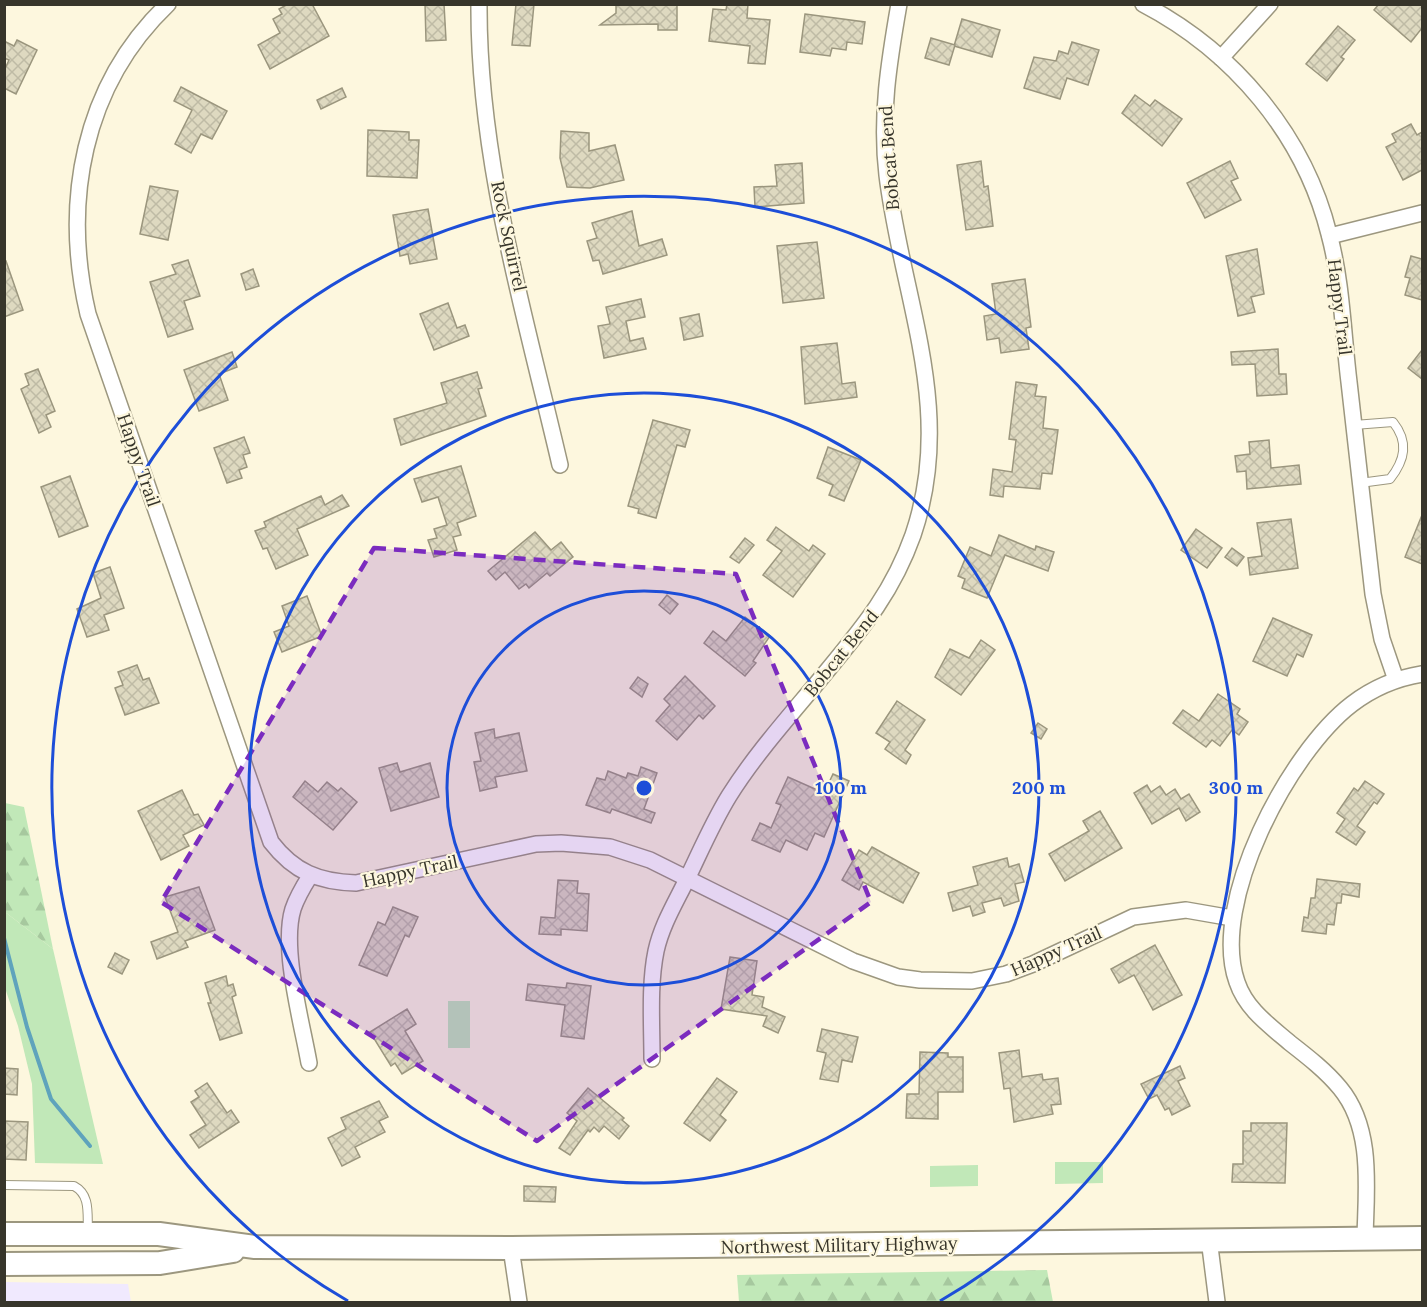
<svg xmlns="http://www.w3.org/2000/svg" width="1427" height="1307" font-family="Lora,serif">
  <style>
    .commercial { fill: #f0e9fe }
    .grass { fill: #c1e8b8 }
    .forest { fill: url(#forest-firs) }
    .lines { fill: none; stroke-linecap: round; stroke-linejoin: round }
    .stream { stroke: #5fa3bc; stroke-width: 4 }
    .building { fill: url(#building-cross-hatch); stroke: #9b967e; stroke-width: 1.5 }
    .service-casing { stroke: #9c977f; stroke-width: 10 }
    .minor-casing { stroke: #9c977f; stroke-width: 18 }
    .primary-casing { stroke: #9c977f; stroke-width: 26 }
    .service { stroke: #fff; stroke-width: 8 }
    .minor { stroke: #fff; stroke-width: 15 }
    .primary { stroke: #fff; stroke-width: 22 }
    .marked { fill: #7b2cbf; fill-opacity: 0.2; stroke: #7b2cbf; stroke-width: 4.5; stroke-dasharray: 12 8; stroke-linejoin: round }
    .ring { fill: none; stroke: #1d4ed8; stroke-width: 3 }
    .labels { text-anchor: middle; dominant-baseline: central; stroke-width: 4.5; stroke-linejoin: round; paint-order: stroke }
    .street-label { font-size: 18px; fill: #37352b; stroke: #fdf7de }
    .centre { fill: #1d4ed8; stroke: #fdf7de; stroke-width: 3 }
    .ring-label { font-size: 18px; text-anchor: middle; font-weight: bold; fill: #1d4ed8; stroke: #fdf7de; stroke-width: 4.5; stroke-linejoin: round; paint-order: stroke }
  </style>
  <defs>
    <pattern id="forest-firs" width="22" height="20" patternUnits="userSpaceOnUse" patternTransform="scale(1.5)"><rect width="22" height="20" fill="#c1e8b8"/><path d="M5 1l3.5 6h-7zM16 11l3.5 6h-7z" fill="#a6c89e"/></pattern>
    <pattern id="building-cross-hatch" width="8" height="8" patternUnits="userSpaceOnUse" patternTransform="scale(1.5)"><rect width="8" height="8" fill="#ded9c0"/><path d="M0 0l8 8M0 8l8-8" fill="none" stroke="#bfbba5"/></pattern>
  </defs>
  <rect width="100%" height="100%" fill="#fdf7de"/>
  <polygon class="commercial" points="5,1282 128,1284 131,1302 5,1302"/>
  <g class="grass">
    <polygon points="5,912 53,949 103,1164 35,1163 32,1084 18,1026 5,988"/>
    <rect x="448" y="1001" width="22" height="47"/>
    <polygon points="1055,1162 1103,1162 1103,1183 1055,1184"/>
    <polygon points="978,1165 978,1186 930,1187 930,1166"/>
  </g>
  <g class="forest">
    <polygon points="5,803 24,807 53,949 5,912"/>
    <polygon points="1047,1270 1053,1302 739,1302 737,1275"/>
  </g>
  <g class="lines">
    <polyline class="stream" points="4,938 27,1027 51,1099 90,1146"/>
  </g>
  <g class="building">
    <polygon points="288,4 312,4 329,36 270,69 258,45 280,33 273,19 282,14 279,9"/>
    <polygon points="425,4 444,4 446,40 426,41"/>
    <polygon points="516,4 534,4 530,46 512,45"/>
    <polygon points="616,4 677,4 677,30 658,30 658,24 600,25 616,13"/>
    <polygon points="727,4 748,4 747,18 770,20 765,64 748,63 750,46 709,41 713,9 726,10"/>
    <polygon points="1379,4 1422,4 1422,28 1411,42 1374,10"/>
    <polygon points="805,14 865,22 862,44 847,42 846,50 832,48 830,56 800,52"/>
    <polygon points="962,19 1000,30 992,57 954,46"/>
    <polygon points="1338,26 1355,40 1341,57 1344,59 1327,81 1306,64"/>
    <polygon points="931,38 955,45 949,65 925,58"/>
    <polygon points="17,40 37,50 16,94 4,88 4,71 9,60 4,58 4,41 14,46"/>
    <polygon points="1072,42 1099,50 1088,85 1067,78 1060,99 1024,88 1034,57 1056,61 1059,51 1068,54"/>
    <polygon points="181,87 227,111 212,139 201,134 191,153 175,144 192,110 174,101"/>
    <polygon points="342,88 346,97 321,109 317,100"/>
    <polygon points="1135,95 1150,106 1155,100 1182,119 1162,146 1122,113"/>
    <polygon points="1411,124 1417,135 1422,132 1422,170 1403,180 1386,147 1396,142 1392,134"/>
    <polygon points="368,130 409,132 409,140 419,140 417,178 367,176"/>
    <polygon points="561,131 589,133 589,151 615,145 624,180 590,188 567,187 560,158"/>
    <polygon points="981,161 984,187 988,186 993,226 966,230 957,165"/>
    <polygon points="1230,161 1238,178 1231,181 1241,200 1205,218 1187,183"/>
    <polygon points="802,163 804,203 755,207 754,187 777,186 775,165"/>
    <polygon points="150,186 178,191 168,240 140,234"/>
    <polygon points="428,209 437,259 410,264 408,254 400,256 393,215"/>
    <polygon points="632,211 639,246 662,239 667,255 603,274 599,260 593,261 587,241 597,238 592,223"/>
    <polygon points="817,242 824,298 783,303 777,246"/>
    <polygon points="1257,249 1264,294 1251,297 1255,312 1238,316 1226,256"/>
    <polygon points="1411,256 1422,259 1422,300 1405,295 1410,278 1405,277"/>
    <polygon points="188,260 200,296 184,301 193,329 168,337 150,282 176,274 172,265"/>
    <polygon points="6,261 23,310 4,317 4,262"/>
    <polygon points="253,269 259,286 246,290 241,274"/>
    <polygon points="1025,279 1031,327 1026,328 1029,349 1001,353 999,338 987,340 984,316 996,314 992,284"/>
    <polygon points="641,299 645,317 626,321 630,341 643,338 646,349 604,358 598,326 610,324 606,307"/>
    <polygon points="448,303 457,328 465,325 469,336 434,350 420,314"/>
    <polygon points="699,314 703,336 684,340 680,318"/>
    <polygon points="837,343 842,384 855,382 857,397 805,404 801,347"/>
    <polygon points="1278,349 1279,374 1286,374 1287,394 1257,396 1255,364 1232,365 1231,352"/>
    <polygon points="1422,350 1422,379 1408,368"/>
    <polygon points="232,352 237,367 219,374 228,400 199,411 184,370"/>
    <polygon points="38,369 55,411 46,415 51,427 39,433 21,389 29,385 25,374"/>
    <polygon points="477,372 482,388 478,389 486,416 401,445 394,419 447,403 441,383"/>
    <polygon points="1016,382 1037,385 1035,396 1046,397 1043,428 1058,430 1052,474 1042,473 1040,489 1004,486 1003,497 990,495 993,469 1012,472 1016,440 1009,439"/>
    <polygon points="653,420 690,430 685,447 677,445 656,518 638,513 639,509 628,506"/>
    <polygon points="244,437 250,453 243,455 247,467 239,470 242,478 227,483 214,448"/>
    <polygon points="1269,440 1271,468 1299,465 1301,484 1247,489 1246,471 1237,472 1235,456 1250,454 1249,442"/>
    <polygon points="828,447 861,460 844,501 829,495 833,485 817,478"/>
    <polygon points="461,466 476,516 457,523 461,535 453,537 457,550 434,557 428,540 437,538 434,529 447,525 438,497 422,502 414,479"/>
    <polygon points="70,476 88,526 59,537 41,487"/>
    <polygon points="342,495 349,506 297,529 308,555 276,569 267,548 263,549 255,531 266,527 264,522 321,496 325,505"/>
    <polygon points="1422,515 1422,564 1405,557"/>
    <polygon points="1291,519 1298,568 1250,575 1248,558 1262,556 1257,523"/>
    <polygon points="776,527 809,551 813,545 825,554 793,597 763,575 782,551 767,540"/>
    <polygon points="1196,529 1222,548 1207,568 1181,550"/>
    <polygon points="535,532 551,550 561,542 573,557 550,576 547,573 529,588 526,584 519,589 505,572 496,580 488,571"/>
    <polygon points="999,535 1035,550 1036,546 1054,552 1048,571 1005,555 987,598 962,588 965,579 958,576 970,547 991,556"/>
    <polygon points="745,538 754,545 739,563 730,557"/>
    <polygon points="1232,548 1244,557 1237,566 1225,557"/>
    <polygon points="110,567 124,608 104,615 109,630 87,637 77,609 101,598 93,573"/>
    <polygon points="667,595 678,604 670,614 659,605"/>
    <polygon points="307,596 322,636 282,652 274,632 289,626 282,606"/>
    <polygon points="745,617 770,636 753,661 756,663 745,676 704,643 713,631 726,641"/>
    <polygon points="1273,618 1312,635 1303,657 1297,654 1287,676 1253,661"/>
    <polygon points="981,640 995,650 961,695 935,677 950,649 969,658"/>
    <polygon points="137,665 143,680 149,678 159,703 125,715 115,688 123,685 118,672"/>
    <polygon points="685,676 715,706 703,719 699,715 677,740 656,721 670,705 664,699"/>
    <polygon points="638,677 648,684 642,697 630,688"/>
    <polygon points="1218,694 1240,709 1237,714 1248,722 1239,735 1232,730 1220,746 1212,740 1206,747 1173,723 1183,710 1199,721"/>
    <polygon points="897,701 925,720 905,750 911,755 906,764 885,749 890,742 876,733"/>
    <polygon points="1038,723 1047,729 1041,739 1031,733"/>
    <polygon points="494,729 495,738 519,733 527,771 495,777 497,787 480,791 474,762 481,761 475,733"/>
    <polygon points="397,763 400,772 430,763 439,797 391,811 379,768"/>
    <polygon points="641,767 657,773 644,809 655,813 651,823 612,809 610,813 586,805 597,778 605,780 608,771 626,778 628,773 638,776"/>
    <polygon points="833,774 849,781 824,837 815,833 807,850 786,840 780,852 752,840 760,823 771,828 781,805 776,803 788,777 824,793"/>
    <polygon points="305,781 318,792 327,782 338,791 341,788 357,802 333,830 293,797"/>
    <polygon points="1365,781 1384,794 1377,804 1374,802 1357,826 1365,832 1356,845 1336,832 1345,819 1337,813 1354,788 1358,791"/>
    <polygon points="1147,785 1151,792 1160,786 1166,795 1175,789 1181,799 1189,794 1200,812 1186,821 1179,808 1152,824 1134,793"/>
    <polygon points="182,790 194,815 198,814 204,825 183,835 189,846 161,860 138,811"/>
    <polygon points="1100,811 1122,848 1065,881 1049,854 1089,831 1083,821"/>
    <polygon points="872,847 919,873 903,903 863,882 859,890 842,880 859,850 867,855"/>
    <polygon points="1007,858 1009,867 1019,864 1024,882 1015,884 1019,901 1004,906 1001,898 982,903 985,912 973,916 970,906 953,911 948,893 978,885 973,867"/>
    <polygon points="1317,879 1360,884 1359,897 1342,894 1341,903 1337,903 1334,925 1327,924 1326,934 1302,931 1304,917 1308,918 1311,898 1315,898"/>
    <polygon points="558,880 578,881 577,893 589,894 587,931 561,929 561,935 539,934 541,917 555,918"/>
    <polygon points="199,887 215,930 185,941 188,947 157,959 151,942 178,932 165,897"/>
    <polygon points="393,907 418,917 409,937 405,935 387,976 359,965 378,922 385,925"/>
    <polygon points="1155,945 1182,995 1153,1010 1134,975 1119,983 1111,969"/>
    <polygon points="115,953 129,960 122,974 108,967"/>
    <polygon points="730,957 757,961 752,995 764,997 762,1007 785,1017 778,1033 763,1026 767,1016 721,1009"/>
    <polygon points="226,976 228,986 233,984 236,995 232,997 242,1033 220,1040 208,1003 211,1003 205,983"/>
    <polygon points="567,983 591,986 584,1039 561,1036 565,1005 526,1000 528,984 566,988"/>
    <polygon points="407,1009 416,1024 405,1031 423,1061 402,1074 395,1063 391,1066 370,1032"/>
    <polygon points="822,1029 858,1037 852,1062 842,1060 838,1082 820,1079 826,1053 817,1051"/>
    <polygon points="1019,1050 1022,1077 1042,1074 1043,1080 1058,1078 1061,1104 1051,1105 1053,1114 1014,1122 1010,1088 1004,1089 999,1053"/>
    <polygon points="920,1052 948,1053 948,1057 963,1057 963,1092 938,1092 938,1119 906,1118 907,1094 919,1094"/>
    <polygon points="1180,1066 1185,1078 1178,1081 1190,1106 1172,1115 1169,1108 1165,1110 1157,1095 1149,1099 1141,1084"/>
    <polygon points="4,1068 18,1069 17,1095 4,1094"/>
    <polygon points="717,1078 737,1092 720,1115 726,1120 710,1141 684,1123"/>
    <polygon points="207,1083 227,1113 231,1110 239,1122 199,1148 190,1135 206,1125 191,1102 199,1097 195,1091"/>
    <polygon points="588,1088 624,1118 622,1120 629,1126 619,1139 604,1126 599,1132 594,1127 590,1132 588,1130 570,1155 559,1148 577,1121 567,1113"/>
    <polygon points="379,1101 388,1117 379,1121 385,1132 355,1147 360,1157 342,1166 328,1138 346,1129 341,1118"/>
    <polygon points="4,1121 28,1122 26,1160 4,1159"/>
    <polygon points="1251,1123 1287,1123 1285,1183 1232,1182 1233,1164 1243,1164 1243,1131 1251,1131"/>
    <polygon points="524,1186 556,1187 555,1202 524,1201"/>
  </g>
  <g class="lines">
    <g class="service-casing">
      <g id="service">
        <path d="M1354,425l39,-3c16,20 12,38 -3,57l-30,4"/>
        <path d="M4,1185l70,1c17,9 13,28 14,46"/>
      </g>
    </g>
    <g class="minor-casing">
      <g id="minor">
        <path d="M168,4c-86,82 -106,199 -80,310l183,528c23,30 48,40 85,41l180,-39 25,-1 49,4 40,13 203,101 45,16 22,3 52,1 34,-7 27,-10 100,-47 53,-7 46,8"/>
        <path d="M479,4c-1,156 46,310 81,461"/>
        <path d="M1143,4c90,47 161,130 186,230 13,48 14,99 20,148 8,71 16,142 24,212l9,45 14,41"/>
        <polyline points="1221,58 1270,4"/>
        <polyline points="1330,236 1422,213"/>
        <path d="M652,1059c0,-35 -3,-74 4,-108 6,-27 20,-49 32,-74 13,-27 25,-55 41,-81 25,-40 58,-77 88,-113 40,-49 74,-86 96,-148 43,-126 -11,-236 -26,-360 -7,-58 2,-114 12,-171"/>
        <path d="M309,1063c-7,-40 -28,-115 -16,-154 4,-12 10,-22 17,-33"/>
        <path d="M1365,1238c1,-48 9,-109 -25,-150 -14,-17 -32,-31 -50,-45 -21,-18 -44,-34 -53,-61 -28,-79 52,-230 115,-278 21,-16 45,-26 70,-30"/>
        <polyline points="1209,1239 1217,1302"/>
        <polyline points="511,1248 519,1302"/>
      </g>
    </g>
    <g class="primary-casing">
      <g id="primary">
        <polyline points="4,1234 159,1234 255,1247 511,1248 1422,1238"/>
        <polyline points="4,1264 160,1263 233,1251"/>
      </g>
    </g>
    <use href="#service" class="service"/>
    <use href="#minor" class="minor"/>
    <use href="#primary" class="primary"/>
  </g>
  <path class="marked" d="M374,548l362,26 135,328 -334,239 -376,-239z"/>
  <g class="ring">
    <circle cx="644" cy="788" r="197"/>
    <circle cx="644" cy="788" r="395"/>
    <path d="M348 1301A592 592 0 1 1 940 1301"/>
  </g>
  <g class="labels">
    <g class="street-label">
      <text transform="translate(889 158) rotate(-94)">Bobcat Bend</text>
      <text transform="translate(509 236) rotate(78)">Rock Squirrel</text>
      <text transform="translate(1340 307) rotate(83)">Happy Trail</text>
      <text transform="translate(139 460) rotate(71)">Happy Trail</text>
      <text transform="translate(841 653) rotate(-51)">Bobcat Bend</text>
      <text transform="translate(410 871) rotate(-12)">Happy Trail</text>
      <text transform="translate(1056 951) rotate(-24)">Happy Trail</text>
      <text transform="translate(839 1245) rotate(-1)">Northwest Military Highway</text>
    </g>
  </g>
  <circle cx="644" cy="788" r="9" class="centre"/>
  <g class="ring-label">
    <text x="841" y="794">100 m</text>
    <text x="1039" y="794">200 m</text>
    <text x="1236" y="794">300 m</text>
  </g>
  <rect width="1427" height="1307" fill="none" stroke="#37352b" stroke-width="12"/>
</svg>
